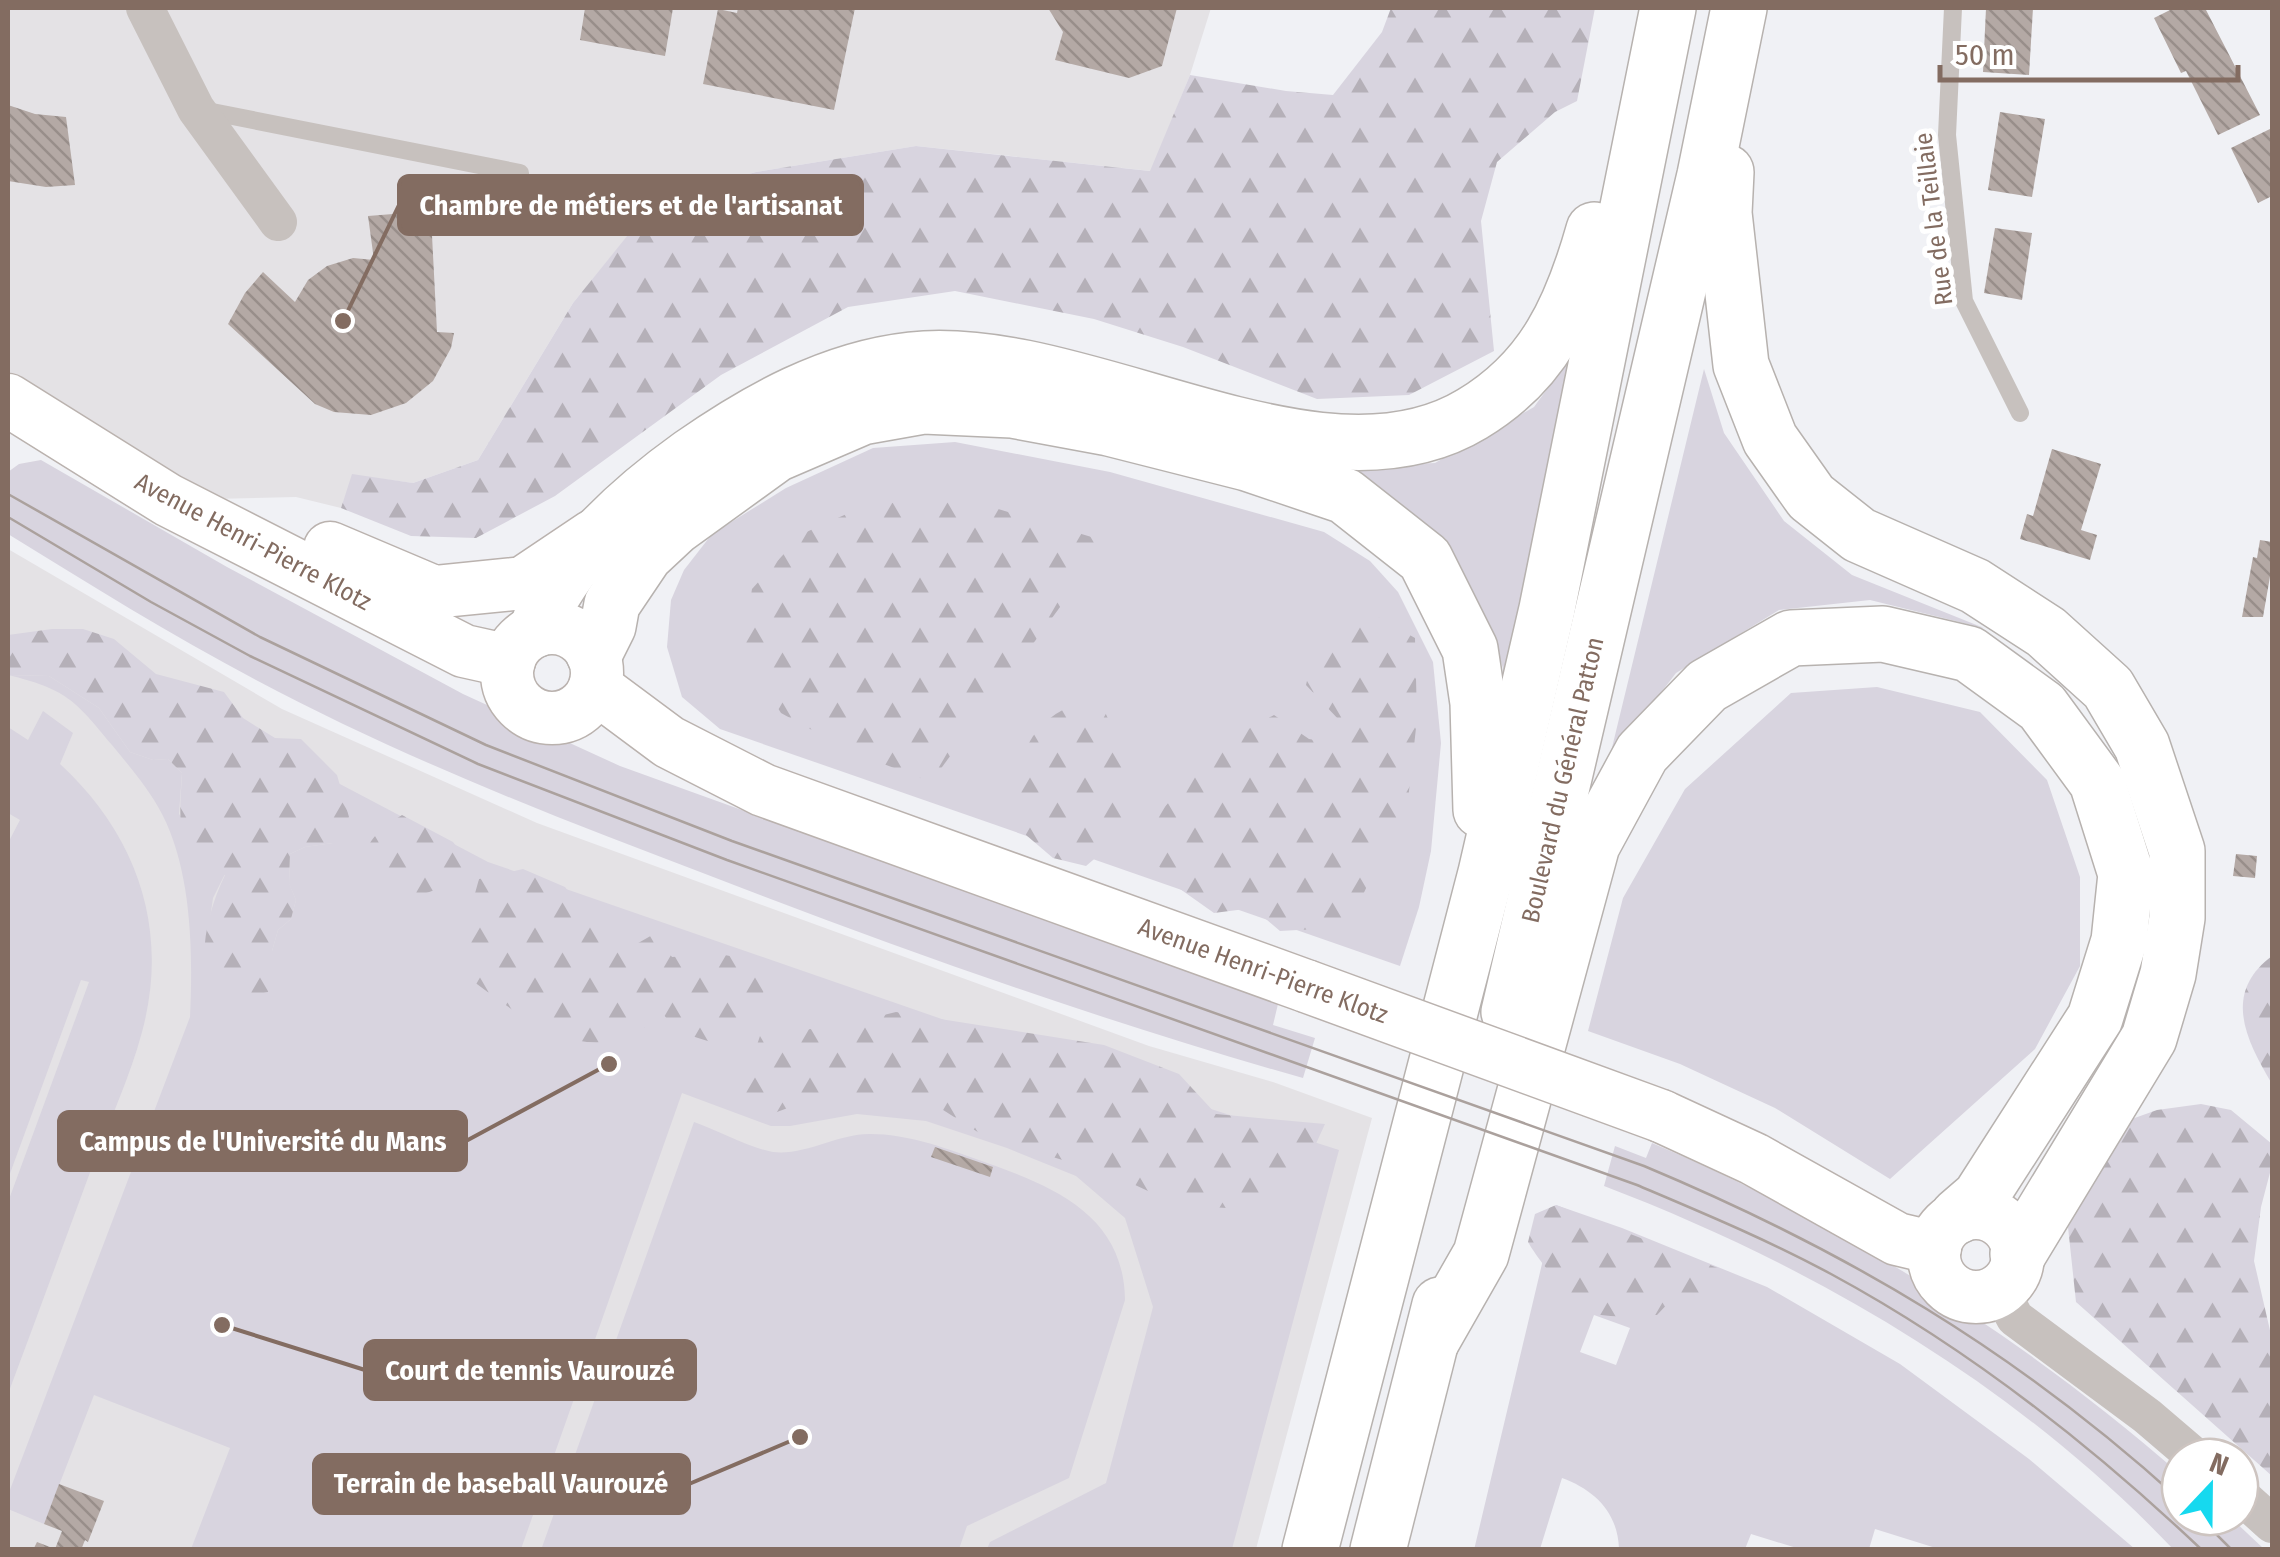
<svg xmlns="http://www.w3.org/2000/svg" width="2280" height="1557" font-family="'Fira Sans Condensed',sans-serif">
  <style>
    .built { fill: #e4e2e5 }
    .green { fill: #d8d4df; fill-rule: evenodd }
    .forest { fill: url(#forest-firs) }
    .building { fill: url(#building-back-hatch) }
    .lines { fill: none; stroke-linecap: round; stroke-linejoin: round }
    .secondary-casing { stroke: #bab2ae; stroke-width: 55 }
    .highway-casing { stroke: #b7b2af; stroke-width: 58 }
    .lane { stroke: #c7c1be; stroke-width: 18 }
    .street { stroke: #c7c1be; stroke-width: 38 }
    .secondary { stroke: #fff; stroke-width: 52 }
    .highway { stroke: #fff; stroke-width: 55 }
    .tram { stroke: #aba19d; stroke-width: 2.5 }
    .secondary-bridge-casing { stroke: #bab2ae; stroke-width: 55; stroke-linecap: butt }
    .secondary-bridge { stroke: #fff; stroke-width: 52 }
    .labels { text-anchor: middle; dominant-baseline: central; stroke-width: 10; stroke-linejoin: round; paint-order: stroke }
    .street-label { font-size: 25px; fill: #836c61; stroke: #fff }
    .leader { fill: none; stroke: #836c61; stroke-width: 4 }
    .callout-dot { fill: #836c61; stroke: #fff; stroke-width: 4 }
    .callout { fill: #836c61; stroke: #836c61; stroke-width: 4 }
    .callout-label { font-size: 28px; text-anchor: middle; font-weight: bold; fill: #fff }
  </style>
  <defs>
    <pattern id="forest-firs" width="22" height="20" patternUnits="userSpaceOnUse" patternTransform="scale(2.5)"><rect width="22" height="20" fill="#d8d4df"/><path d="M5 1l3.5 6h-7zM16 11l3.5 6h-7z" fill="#b5b0b8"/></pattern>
    <pattern id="building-back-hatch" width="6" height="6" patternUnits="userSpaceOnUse" patternTransform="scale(2.5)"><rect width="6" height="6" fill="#b4a9a5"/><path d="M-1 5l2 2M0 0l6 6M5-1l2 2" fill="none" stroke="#988e8a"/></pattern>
  </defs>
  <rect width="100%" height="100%" fill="#f0f1f5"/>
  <g class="built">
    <polygon points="8,8 1211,8 1190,75 1151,171 916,146 756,172 658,199 573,303 478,460 413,483 353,475 341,508 296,497 168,500 8,400"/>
    <polygon points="8,549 282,709 537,823 1149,1046 1273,1082 1372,1118 1256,1549 8,1549"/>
  </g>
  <g class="green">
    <polygon points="1577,348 1505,675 1495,642 1257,448 1350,467 1435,463 1534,407"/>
    <polygon points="1704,369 1724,433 1784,521 1852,575 1984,628 1870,600 1779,610 1676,673 1609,760"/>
    <polygon points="955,442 1110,472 1324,532 1370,561 1398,592 1433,662 1441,743 1431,851 1419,907 1400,966 720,729 682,697 667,647 671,600 684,570 712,534 786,488 873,448"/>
    <path d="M41,460l186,107 236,127 157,72 658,238 -5,21 42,13 -12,40c-202,-57 -400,-128 -595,-203 -154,-58 -307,-118 -452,-195 -85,-45 -167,-96 -248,-146v-62l11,-8z"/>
    <path d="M8,675l41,1 50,32 31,44 23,8 15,-1 14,14 -3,41 46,60 -12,24 -4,28 63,25 6,-21 13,-11 5,-19 -7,-16 1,-30 15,-7 28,-4 5,-60 150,79 604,209 247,79 -107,399h-245l3,-7 116,-59 47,-176 -28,-89 -49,-42 -69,-28 -81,-27 -69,-7 -67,12h-19l-89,-33 -161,456h-330l39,-101 -136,-53 -50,129 -36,-15v-14l182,-478c3,-64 2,-145 -28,-203 -13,-25 -32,-47 -50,-69 -37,-45 -46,-56 -104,-70z"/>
    <polygon points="1877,687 1980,712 2047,780 2080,877 2080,966 2035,1049 1890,1179 1775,1108 1680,1064 1588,1031 1623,898 1685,789 1791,693"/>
    <path d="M43,711l30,22 -13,31c77,71 110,165 82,268 -12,45 -33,90 -50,135 -28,76 -56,152 -84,227v-146l2,-8 -2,-2v-36l81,-220 -8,-2 -73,199v-336l12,-23 -12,-7v-86l20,13z"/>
    <path d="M694,1122c23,8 56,26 79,30 32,4 66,-19 98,-18 35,0 72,13 105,25 71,25 148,52 149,141l-56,178 -102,48 -8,23 -418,1z"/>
    <path d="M1652,1143c192,81 371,194 528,331v43h50l34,32h-91c-156,-164 -359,-283 -569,-363l11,-40 31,12z"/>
    <path d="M1556,1205l66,23 145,59 133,77 129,95 106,90h-196l-64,-20 -6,20h-69l-49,-15 -6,15h-126c-1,-36 -24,-59 -57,-71l-22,71 -66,1zM1594,1315l36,13 -14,37 -36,-13z"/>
  </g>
  <g class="forest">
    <polygon points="1391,8 1595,8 1577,101 1555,112 1497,162 1481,221 1494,351 1409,395 1317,399 1183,347 1094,319 955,291 848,307 721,375 555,496 476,538 411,536 341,508 352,474 413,483 478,460 573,303 657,199 756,172 916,146 1150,171 1190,75 1286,91 1333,95 1382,32"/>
    <polygon points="975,502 1108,542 931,782 852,752 781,713 742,652 752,589 802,534 871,503"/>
    <polygon points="1376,616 1415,638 1417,719 1408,800 1359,903 1341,921 1316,929 1280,931 1253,908 1214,913 1173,884 1150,855 1148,826 1219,745 1274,715 1309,739 1327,742 1340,721 1306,685 1317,639 1331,621"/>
    <path d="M52,629h31l31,10 42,35 68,18 19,26 32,20 26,1 36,36 12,42 -16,26 -28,4 -15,7 -1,29 7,17 -5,19 -13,11 -6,21 5,14 -9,27 -26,6 -36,-20c-6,-34 4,-72 19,-103l-28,-8c-21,-38 -17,-52 -15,-94l-14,-14 -15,1 -23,-8 -31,-44 -50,-32 -41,-1v-40z"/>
    <path d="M1079,702l24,6 19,40 9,46 -11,43 -34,29 -33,-8 -34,-29c-4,-59 -1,-102 60,-127z"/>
    <path d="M402,815l51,27 14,18c-14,27 -30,30 -58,38l-43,-26c-5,-30 13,-42 36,-57z"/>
    <path d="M523,869l42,18 39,49 22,14 28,-16 18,23 47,-3 49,9c-4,53 -17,51 -54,80l-38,-12 -12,-16c-13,8 -26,18 -41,23 -57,20 -115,-32 -157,-62l-4,-36 17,-61z"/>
    <path d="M2272,956v128c-26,-44 -50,-91 0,-128z"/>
    <polygon points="896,1012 1104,1045 1179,1074 1216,1114 1325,1124 1292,1196 1243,1209 1178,1205 1118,1177 984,1136 929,1101 823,1095 758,1119 739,1098 760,1036 847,1024"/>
    <polygon points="2201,1104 2231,1110 2272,1144 2272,1165 2261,1207 2254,1261 2272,1339 2272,1476 2076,1302 2068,1227 2129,1120 2157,1110"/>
    <path d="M1556,1205l177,69 -17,23 -14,8 -29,-7 -16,17c-21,0 -53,5 -72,-5 -13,-8 -49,-53 -57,-68l7,-28z"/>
  </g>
  <g class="building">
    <polygon points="585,8 673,8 665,56 580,40"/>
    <polygon points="738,8 855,8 834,110 703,84 718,9 737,13"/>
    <polygon points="1048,8 1177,8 1162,66 1129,78 1055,60 1063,32"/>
    <polygon points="1986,8 2033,8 2029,75 1983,72"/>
    <polygon points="2174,8 2205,8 2260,115 2218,135 2186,71 2181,73 2154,18"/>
    <polygon points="8,105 35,114 66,117 75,185 46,187 8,181"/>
    <polygon points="2000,112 2045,119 2032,197 1988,190"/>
    <polygon points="2272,128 2272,196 2258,203 2231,148"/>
    <polygon points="393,214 431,216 437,332 454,333 451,348 433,381 406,403 371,415 334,412 315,404 228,324 245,293 263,272 295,302 308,280 327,266 353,258 374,260 368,216"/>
    <polygon points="1995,228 2032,233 2022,300 1984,293"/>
    <polygon points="2052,449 2101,464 2081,530 2097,535 2090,560 2020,539 2027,514 2033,516"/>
    <polygon points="2260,540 2272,542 2272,565 2263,617 2242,617 2253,557 2257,558"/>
    <polygon points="2236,854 2257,856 2255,878 2233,876"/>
    <polygon points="935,1147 993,1167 990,1177 931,1157"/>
    <polygon points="59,1484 104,1501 88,1542 85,1540 81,1550 33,1550 37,1542 55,1549 62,1531 44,1524"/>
  </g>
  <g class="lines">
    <g class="secondary-casing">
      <g id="secondary">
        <polyline points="8,400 168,500 464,651 509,661"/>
        <polyline points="330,548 434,592 523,583 593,536"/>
        <circle cx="552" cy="673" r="45"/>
        <polyline points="595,687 669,742 763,790 1306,986"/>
        <polyline points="1661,1116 1754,1159 1897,1239 1935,1248"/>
        <circle cx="1976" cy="1255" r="42"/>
      </g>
    </g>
    <g class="highway-casing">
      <g id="highway">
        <polyline points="1726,172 1724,213 1741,365 1770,439 1811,497 1859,535 1975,586 2046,632 2108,688 2142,746 2177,851 2177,918 2168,974 2149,1038 2018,1254"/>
        <path d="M537,629c22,-67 98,-133 154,-173 66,-46 139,-87 220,-96 172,-19 408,147 561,54 72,-43 100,-106 122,-184"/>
        <polyline points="594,654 608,626 612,604 645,555 675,527 776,454 862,417 924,406 1012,410 1109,428 1247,463 1345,496 1425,559 1470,649 1478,703 1481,810"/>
        <polyline points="1509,1012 1705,175 1739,8"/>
        <polyline points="1432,1340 1481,1254 1592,845 1642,753 1707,686 1791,638 1883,634 1969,654 2042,707 2097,782 2126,874 2119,941 2095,1018 1980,1197 1958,1216"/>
        <polyline points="1310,1550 1486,873 1547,609 1668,8"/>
        <polyline points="1378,1550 1440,1305"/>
      </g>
    </g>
    <g class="lane">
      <polyline points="1953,8 1947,135 1964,301 2020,413"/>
      <polyline points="202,110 520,173"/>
    </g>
    <g class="street">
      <polyline points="145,8 196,109 278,222"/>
      <polyline points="2000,1290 2015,1318 2147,1416 2195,1457"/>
      <polyline points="2240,1495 2272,1524"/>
    </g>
    <use href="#secondary" class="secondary"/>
    <use href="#highway" class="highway"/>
    <g class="tram">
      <path d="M8,494l252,143 226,108 246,96 912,325c203,85 372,185 536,334"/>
      <path d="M8,517l143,85 99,54 228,108 249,96 910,325c66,28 131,55 194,89 137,74 258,169 371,276"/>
      <polyline points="2199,1517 2232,1550"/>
    </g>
    <g class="secondary-bridge-casing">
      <polyline id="secondary-bridge" points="1306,986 1661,1116"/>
    </g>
    <use href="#secondary-bridge" class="secondary-bridge"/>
  </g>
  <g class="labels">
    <g class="street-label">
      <text transform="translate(1934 219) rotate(-97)">Rue de la Teillaie</text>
      <text transform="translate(253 542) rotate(28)">Avenue Henri-Pierre Klotz</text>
      <text transform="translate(1563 780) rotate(-77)">Boulevard du Général Patton</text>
      <text transform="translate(1263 971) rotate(20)">Avenue Henri-Pierre Klotz</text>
    </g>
  </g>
  <path class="leader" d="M343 321L399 205M609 1064L466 1141M222 1325L365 1370M800 1437L689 1484"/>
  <g class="callout-dot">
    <circle cx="343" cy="321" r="10"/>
    <circle cx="609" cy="1064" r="10"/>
    <circle cx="222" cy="1325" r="10"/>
    <circle cx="800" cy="1437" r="10"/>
  </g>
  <g class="callout">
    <rect x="399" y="176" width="463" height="58" rx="10"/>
    <rect x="59" y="1112" width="407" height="58" rx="10"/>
    <rect x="365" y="1341" width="330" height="58" rx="10"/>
    <rect x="314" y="1455" width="375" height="58" rx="10"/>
  </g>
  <g class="callout-label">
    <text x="631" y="215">Chambre de métiers et de l'artisanat</text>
    <text x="263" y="1151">Campus de l'Université du Mans</text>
    <text x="530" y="1380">Court de tennis Vaurouzé</text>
    <text x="501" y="1493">Terrain de baseball Vaurouzé</text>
  </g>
  <rect width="2280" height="1557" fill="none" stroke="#836c61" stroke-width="20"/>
  <g transform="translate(2210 1487) rotate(22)"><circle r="48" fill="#ffffff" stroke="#cdc4c0" stroke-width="2.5"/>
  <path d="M0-8L18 38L0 25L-18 38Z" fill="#16d9ef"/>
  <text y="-15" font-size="28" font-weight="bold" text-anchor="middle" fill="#836c61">N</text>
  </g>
  <path d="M1940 65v15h298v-15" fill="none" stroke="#836c61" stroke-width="5"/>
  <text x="1955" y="65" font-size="30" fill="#836c61" stroke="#ffffff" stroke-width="8" paint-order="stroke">50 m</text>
</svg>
